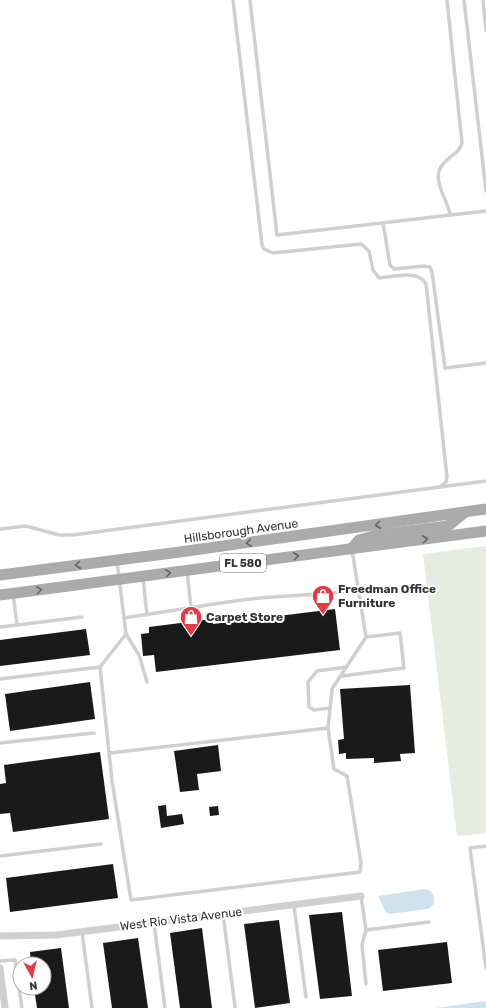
<svg xmlns="http://www.w3.org/2000/svg" width="486" height="1008" font-family="Rubik,sans-serif">
  <style>
    .green { fill: #e6ecdf }
    .water { fill: #cfe2ee }
    .building { fill: #1a1a1a }
    .lines { fill: none; stroke-linecap: round; stroke-linejoin: round }
    .service { stroke: #d0d0d0; stroke-width: 3.5 }
    .minor { stroke: #d0d0d0; stroke-width: 7 }
    .primary { stroke: #ababab; stroke-width: 11 }
    .oneway { stroke: #636363 }
    .labels { text-anchor: middle; dominant-baseline: central; stroke-width: 4; stroke-linejoin: round; paint-order: stroke }
    .shield { fill: #fff; stroke: #707070; stroke-width: 1 }
    .shield-label { font-size: 11px; font-weight: bold; fill: #333 }
    .street-label { font-size: 12px; fill: #333; stroke: #fff }
    .poi-label { font-size: 12px; font-weight: bold; fill: #333; stroke: #fff; text-anchor: start }
  </style>
  <rect width="100%" height="100%" fill="#fff"/>
  <polygon class="green" points="486,546 486,833 457,836 423,554"/>
  <g class="water">
    <path d="M425,889c9,2 9,7 9,15l-6,5 -39,5 -4,-3c-2,-5 -6,-12 -6,-15z"/>
    <polygon points="486,1001 486,1008 436,1008"/>
  </g>
  <g class="building">
    <polygon points="335,609 340,650 156,672 154,655 143,656 141,634 149,633 149,627 212,619 213,624"/>
    <polygon points="86,629 90,655 0,666 0,640"/>
    <polygon points="90,682 95,719 10,731 5,694"/>
    <polygon points="410,685 415,753 400,754 401,761 374,763 374,758 346,759 346,753 339,754 338,740 344,739 340,689"/>
    <polygon points="218,745 221,771 197,774 199,790 180,792 174,751"/>
    <polygon points="100,752 109,819 13,832 10,813 0,814 0,784 6,783 4,765"/>
    <polygon points="166,805 167,816 182,814 184,824 161,828 158,806"/>
    <polygon points="218,806 219,815 210,816 209,807"/>
    <polygon points="113,864 118,898 10,912 6,878"/>
    <polygon points="342,912 352,996 320,999 309,915"/>
    <polygon points="279,920 290,1003 255,1008 244,924"/>
    <polygon points="202,928 212,1008 180,1008 170,933"/>
    <polygon points="138,938 148,1008 112,1008 103,943"/>
    <polygon points="447,942 452,983 383,991 378,950"/>
    <polygon points="61,948 69,1008 37,1008 34,988 44,988 44,964 31,964 30,952"/>
  </g>
  <g class="lines">
    <g class="service">
      <path d="M233,0l29,245 2,4 9,4 88,-9 8,7 4,19 6,8c14,-1 40,-9 47,6l21,193 -1,5 -6,5"/>
      <polyline points="250,0 277,235 486,211"/>
      <path d="M447,0l15,143c-3,11 -12,12 -19,21 -13,15 5,35 7,51"/>
      <polyline points="464,0 486,191"/>
      <polyline points="483,0 486,30"/>
      <polyline points="383,223 390,265 394,269 424,266 430,267 432,272 445,368 486,363"/>
      <polyline points="0,529 26,526 59,535 73,535 486,481"/>
      <polyline points="187,571 191,608"/>
      <polyline points="143,578 147,615"/>
      <path d="M124,618c42,-6 85,-14 127,-19 36,-4 72,-4 108,-9"/>
      <polyline points="17,625 82,617"/>
      <polyline points="0,627 17,625 13,594"/>
      <polyline points="126,634 139,655 147,682"/>
      <polyline points="342,676 404,668 400,633 366,637"/>
      <polyline points="0,679 100,667"/>
      <polyline points="330,708 314,710 309,707 308,682 317,671 347,667"/>
      <polyline points="328,728 332,689 366,637 352,550"/>
      <polyline points="0,743 94,733"/>
      <polyline points="110,753 328,728 334,769 347,776 361,863 360,872 131,900 112,781 100,667 126,634 117,561"/>
      <polyline points="486,846 470,848 486,968"/>
      <polyline points="0,856 101,844"/>
      <polyline points="361,896 366,930 362,945 366,984"/>
      <polyline points="294,906 306,997"/>
      <polyline points="223,914 235,1007"/>
      <polyline points="154,923 165,1008"/>
      <polyline points="366,930 429,922"/>
      <polyline points="82,932 92,1008"/>
      <polyline points="0,961 15,960 22,1008"/>
    </g>
    <g class="minor">
      <polyline points="0,936 56,935 361,896"/>
      <polyline points="0,968 5,1008"/>
    </g>
    <g class="primary">
      <polyline points="352,548 359,540 377,535 448,526 464,513"/>
      <polyline points="0,575 180,552 486,509"/>
      <polyline points="0,595 486,531"/>
    </g>
  </g>
  <defs><path id="oneway-chevron" d="M-2-3.5L2.5 0L-2 3.5" fill="none" stroke-width="1.6" stroke-linecap="round" stroke-linejoin="round"/></defs>
  <g class="oneway">
    <use href="#oneway-chevron" transform="translate(378 525) rotate(172)"/>
    <use href="#oneway-chevron" transform="translate(425 539) rotate(-7)"/>
    <use href="#oneway-chevron" transform="translate(249 543) rotate(172)"/>
    <use href="#oneway-chevron" transform="translate(296 556) rotate(-7)"/>
    <use href="#oneway-chevron" transform="translate(78 565) rotate(173)"/>
    <use href="#oneway-chevron" transform="translate(168 573) rotate(-8)"/>
    <use href="#oneway-chevron" transform="translate(39 590) rotate(-8)"/>
  </g>
  <defs>
    <g id="shop-pin" transform="scale(1.15)"><path d="M0 17L-7.5 6A9.5 9.5 0 1 1 7.5 6Z" fill="#e63946" stroke="#fff"/><path d="M-5-2.5h2.3a2.7 3.5 0 0 1 5.4 0H5L5.5 6h-11ZM-1.5-2.5h3a1.5 2.3 0 0 0-3 0Z" fill="#fff"/></g>
  </defs>
  <g fill-rule="evenodd">
    <use href="#shop-pin" x="323" y="596"/>
    <use href="#shop-pin" x="191" y="617"/>
  </g>
  <g class="labels">
    <rect class="shield" x="220" y="554" width="46" height="18" rx="3"/>
    <g class="shield-label">
      <text x="243" y="563">FL 580</text>
    </g>
    <g class="street-label">
      <text transform="translate(241 531) rotate(-8)">Hillsborough Avenue</text>
      <text transform="translate(181 919) rotate(-7)">West Rio Vista Avenue</text>
    </g>
    <g class="poi-label">
      <text x="338" y="589">Freedman Office<tspan x="338" dy="14">Furniture</tspan></text>
      <text x="206" y="617">Carpet Store</text>
    </g>
  </g>
  <g transform="translate(32 976) rotate(172)"><circle r="19" fill="#ffffff" stroke="#adadad"/>
  <path d="M0-3L7 15L0 10L-7 15Z" fill="#e63946"/>
  <text y="-6" font-size="11" font-weight="bold" text-anchor="middle" fill="#333333">N</text>
  </g>
</svg>
